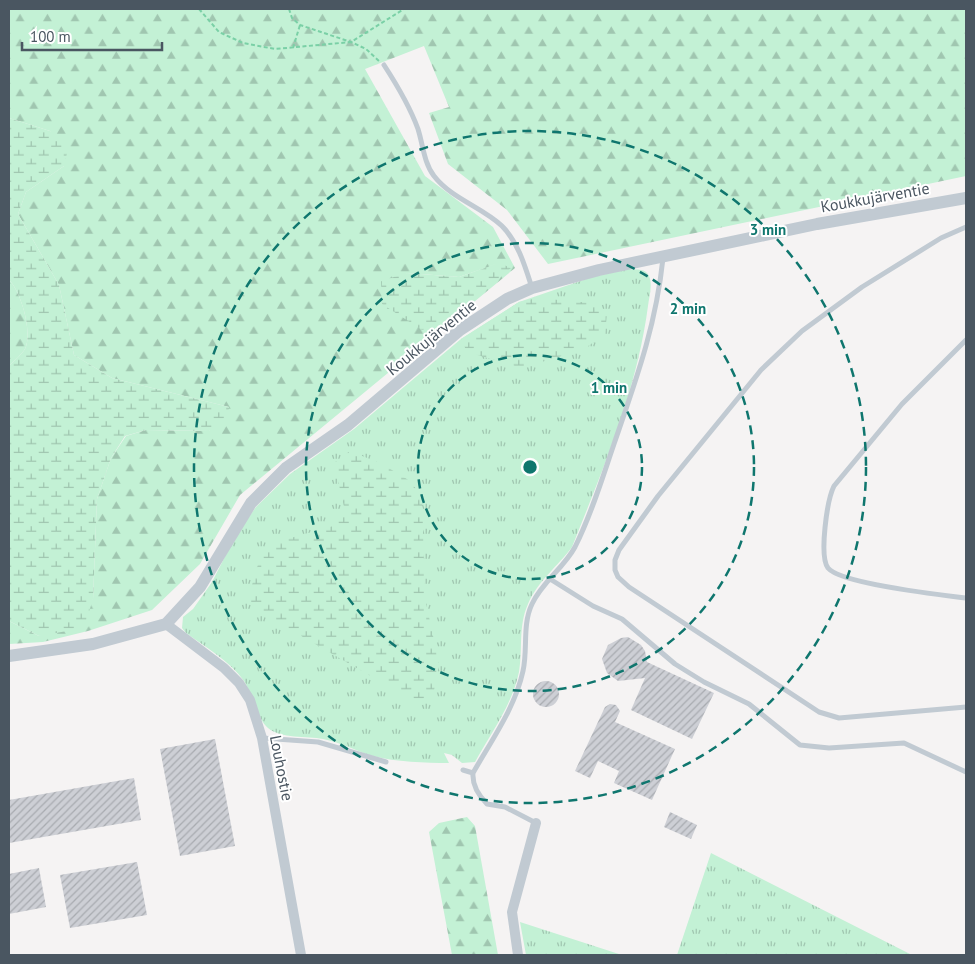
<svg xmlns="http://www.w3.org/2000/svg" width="975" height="964" font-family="'PT Sans',sans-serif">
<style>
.grass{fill:url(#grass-tufts)}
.forest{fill:url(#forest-firs);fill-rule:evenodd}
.wetland{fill:url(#wetland-marsh)}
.building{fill:url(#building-hatch)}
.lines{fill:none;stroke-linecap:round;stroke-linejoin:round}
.path{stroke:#7ad0a6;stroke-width:2;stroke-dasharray:4 2.5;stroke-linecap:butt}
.service{stroke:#c1cad2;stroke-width:5}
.minor{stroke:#c1cad2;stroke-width:10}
.tertiary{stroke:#c1cad2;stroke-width:12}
.ring{fill:none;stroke:#0f766e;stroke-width:2.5;stroke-dasharray:9 6}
.labels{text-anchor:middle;stroke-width:4;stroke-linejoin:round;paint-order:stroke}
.street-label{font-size:16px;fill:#4a5661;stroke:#fff}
.centre{fill:#0f766e;stroke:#fff;stroke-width:2.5}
.ring-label{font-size:15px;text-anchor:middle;font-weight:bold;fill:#0f766e;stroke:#fff;stroke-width:4;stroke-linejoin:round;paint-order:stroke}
</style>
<defs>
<pattern id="grass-tufts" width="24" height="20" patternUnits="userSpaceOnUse" patternTransform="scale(1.25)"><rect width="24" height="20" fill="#c3f1d5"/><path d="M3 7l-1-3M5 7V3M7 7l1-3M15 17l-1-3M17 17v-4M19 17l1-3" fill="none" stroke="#a0c6b0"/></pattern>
<pattern id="forest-firs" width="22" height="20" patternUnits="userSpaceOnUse" patternTransform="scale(1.25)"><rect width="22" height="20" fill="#c3f1d5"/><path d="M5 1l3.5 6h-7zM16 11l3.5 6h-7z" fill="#a0c6b0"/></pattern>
<pattern id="wetland-marsh" width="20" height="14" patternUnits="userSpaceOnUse" patternTransform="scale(1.25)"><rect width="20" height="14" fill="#c3f1d5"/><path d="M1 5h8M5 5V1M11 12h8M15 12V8" fill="none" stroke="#a0c6b0"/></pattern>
<pattern id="building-hatch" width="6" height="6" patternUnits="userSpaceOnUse" patternTransform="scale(1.25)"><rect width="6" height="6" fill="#cdcfd5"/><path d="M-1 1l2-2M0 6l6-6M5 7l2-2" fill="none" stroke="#a8abb0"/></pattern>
</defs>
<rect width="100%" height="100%" fill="#f5f3f3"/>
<path class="grass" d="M629 269C637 270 646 268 649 276 653 285 649 297 648 306 637 390 603 469 572 547 558 566 537 582 528 604 518 626 523 649 519 672 512 705 491 733 475 762L462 763 452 755 444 753 449 763C425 763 396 762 373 756 356 751 340 742 323 739 307 736 281 739 268 728 258 720 252 694 244 681 230 661 205 647 186 633L182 628 183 617 193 609 212 582 236 535 256 507 290 474 354 429 461 339 519 302 592 277Z
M711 853 912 955H677Z
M520 922 622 955H526Z"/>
<path class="forest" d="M9 9H966V176L548 264 507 210 448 164 429 113 449 107 424 46 365 69 425 176 493 227 515 268 240 495 200 564 152 610 88 631 43 642 9 644V621L39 636 93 599 97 499 111 458 126 436 146 430 209 431 229 407 112 378 74 355 59 285 18 214 26 192 64 166 50 131 9 118ZM499 263 382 304 407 273 460 277Z
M9 280C21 291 33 333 25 349 21 355 14 361 9 366Z
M467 817 475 826 498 955H452L429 832 439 823Z"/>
<path class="wetland" d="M9 118 50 131 68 149 64 166 26 192 18 214 59 285 74 355 112 378 229 407 227 422 209 431 146 430 125 436 111 458 97 499 93 599 84 628 39 636 9 621V366C14 361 21 355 25 349 33 333 21 291 9 280Z
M499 263 511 268 443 326 422 330 382 304 381 281 407 273 460 277Z
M537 298 592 303 607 313 605 334 584 349 522 368 467 352 461 339 519 302Z
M350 451 382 464 410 481 422 497 425 598 439 664 432 701 412 700 258 611 248 599 261 554 280 541 333 526 345 511 334 463Z"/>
<path class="building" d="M628 637 641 645 645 651 647 662 714 693 692 739 631 710 645 678 618 681 607 673 602 659 608 645 621 638Z
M533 694a13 13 0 1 1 26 0a13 13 0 1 1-26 0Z
M610 704 616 705 620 711 615 722 675 749 652 800 614 783 619 771 598 761 590 778 575 771 605 707Z
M215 739 235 846 180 856 160 749Z
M134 778 141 820 9 843V800Z
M670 812 697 825 691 839 664 827Z
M137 862 147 915 70 928 60 875Z
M39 868 46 907 9 914V874Z"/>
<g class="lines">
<path class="path" d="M199 9 219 32 243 43 275 49 351 42 404 9
M289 9 292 18 300 25 351 42 366 49 379 61
M293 48 300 25"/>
<path class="service" d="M384 65C397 85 410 107 418 129 423 145 424 163 434 176 452 199 482 207 502 226 518 242 525 266 532 288
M966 227 941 238 862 287 802 331 761 370 658 496 619 550 615 560V570L618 577 629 587 819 712 839 718 966 707
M966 340 902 404 834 486C827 500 819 556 828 568 841 584 942 595 966 598
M550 579 593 606 622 619 675 664 704 682 749 704 800 745 829 748 904 743 966 772
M262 738 318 742 386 762
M463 770 473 773
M536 823 505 807 487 804C479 796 472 786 473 773 491 741 515 708 523 671 528 649 522 625 532 604 542 582 563 569 575 547 591 515 602 479 614 444 636 380 656 326 663 258"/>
<path class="minor" d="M166 624 224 668 239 683 250 700 262 738 301 955
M518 955 512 912 536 823"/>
<path class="tertiary" d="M9 656 93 644 166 624 200 587 251 503 286 468 348 425 460 330 507 299 532 288 599 270 817 224 966 198"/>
</g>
<g class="ring">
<circle cx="530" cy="467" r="112"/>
<circle cx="530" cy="467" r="224"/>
<circle cx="530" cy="467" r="336"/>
</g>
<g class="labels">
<g class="street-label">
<text transform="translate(875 197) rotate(-10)" y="6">Koukkujärventie</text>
<text transform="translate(431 337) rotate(-39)" y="6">Koukkujärventie</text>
<text transform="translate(282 768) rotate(79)" y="6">Louhostie</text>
</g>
</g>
<circle cx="530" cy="467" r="8" class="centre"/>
<g class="ring-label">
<text x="768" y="235">3 min</text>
<text x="688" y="314">2 min</text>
<text x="609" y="393">1 min</text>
</g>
<rect width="975" height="964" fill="none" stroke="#4a5661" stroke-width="20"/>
<path d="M22 42v8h140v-8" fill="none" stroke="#4a5661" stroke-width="2.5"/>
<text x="30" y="42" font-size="15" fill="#4a5661" stroke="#ffffff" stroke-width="4" paint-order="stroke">100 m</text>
</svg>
